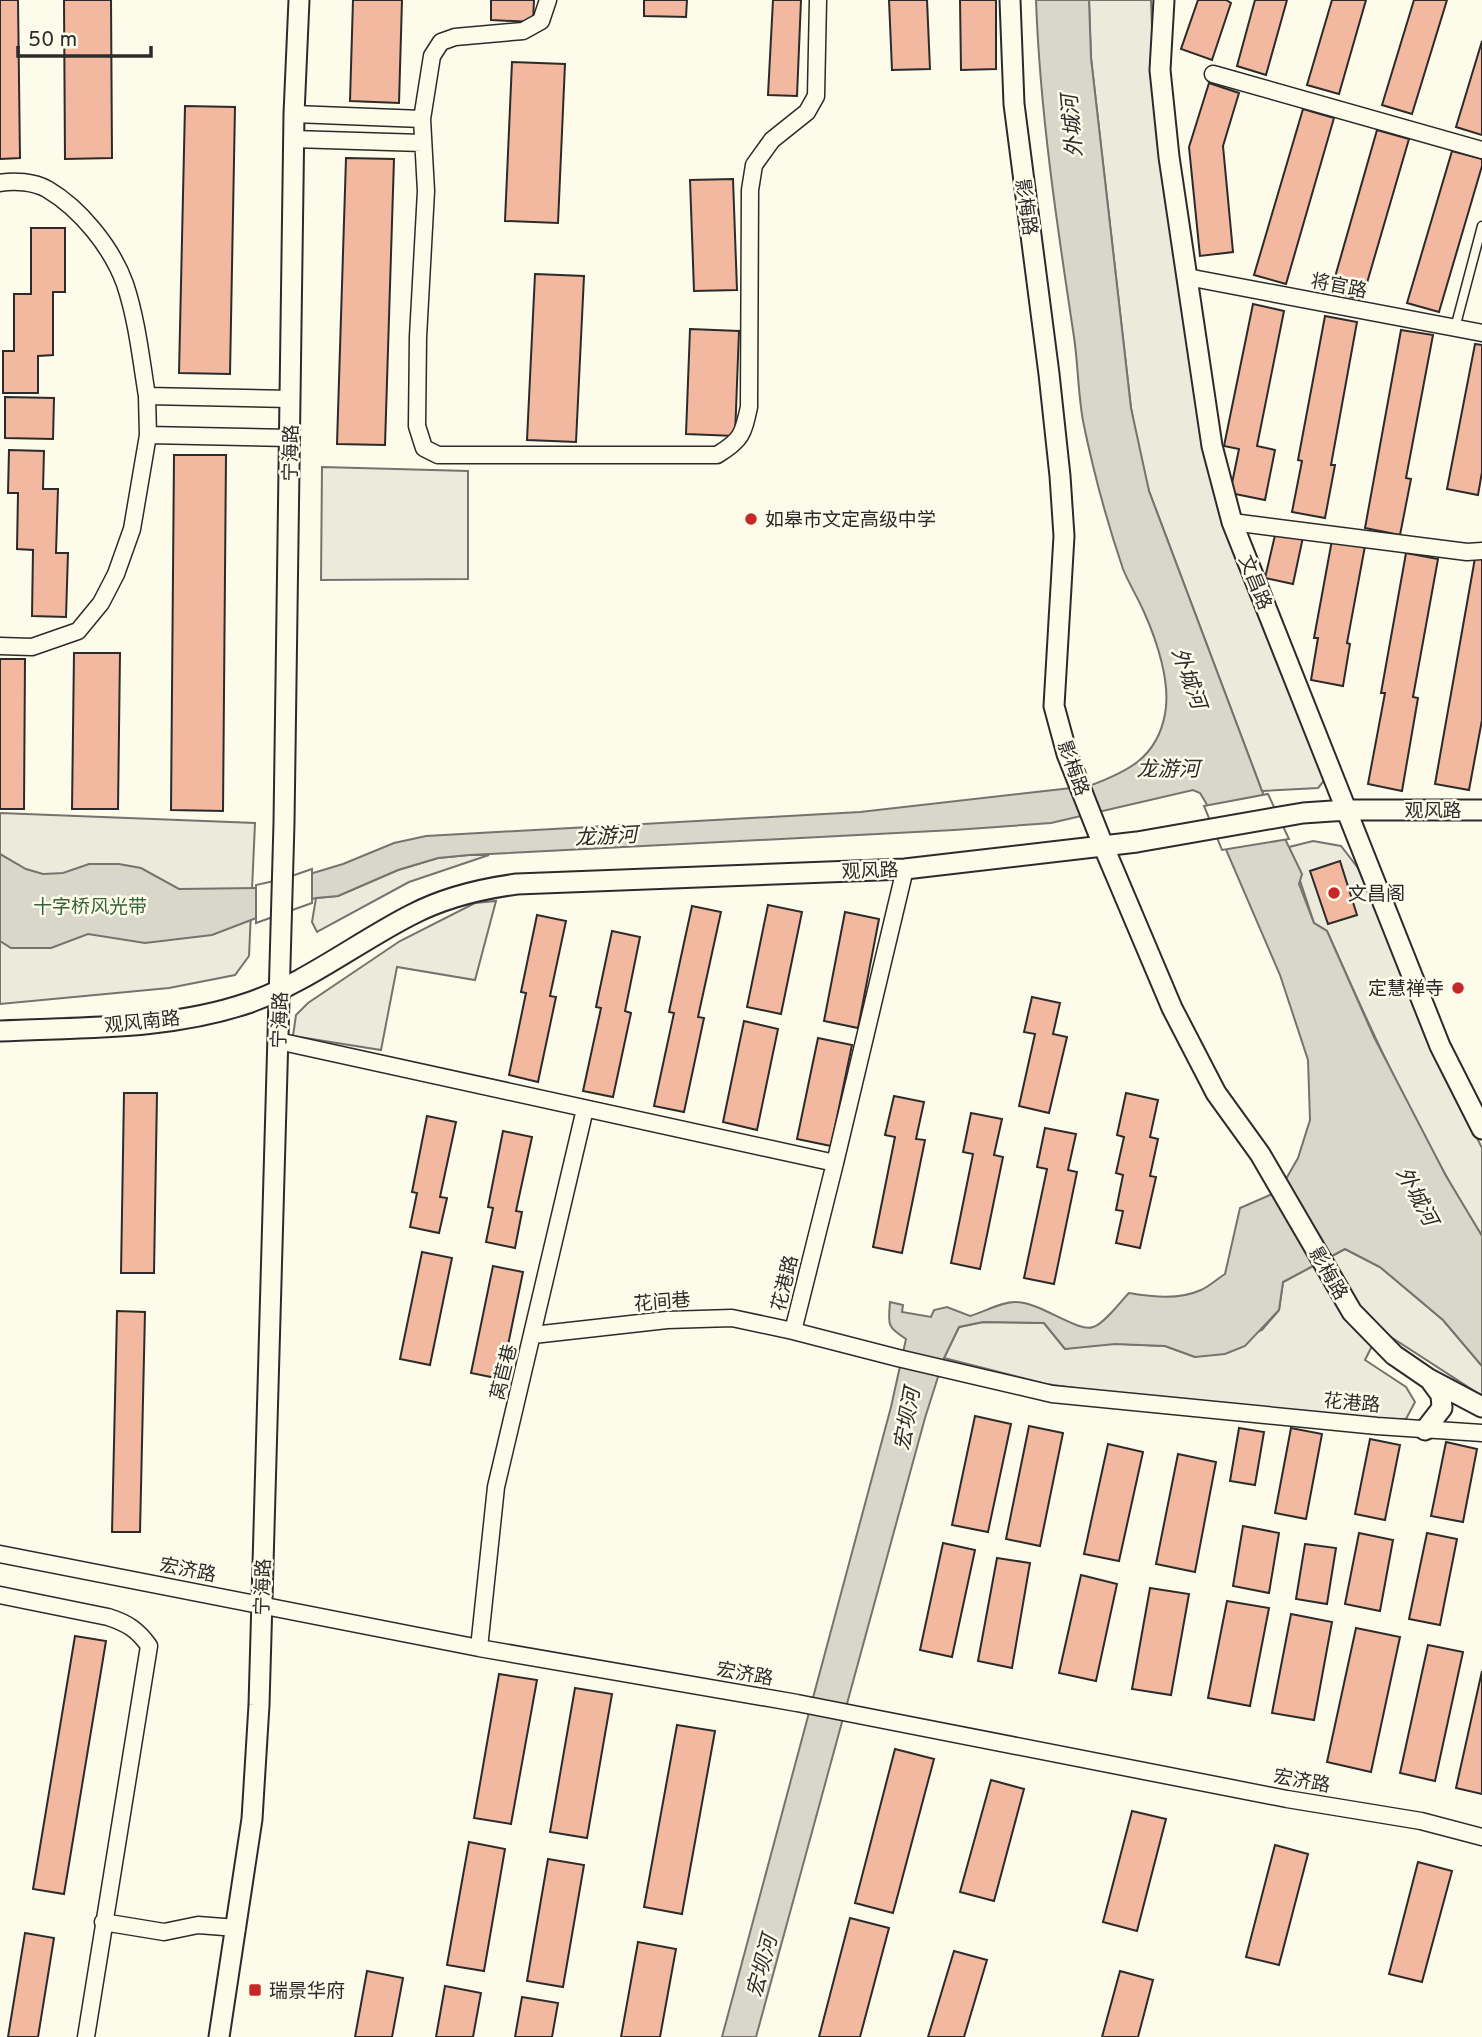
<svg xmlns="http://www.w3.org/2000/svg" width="1482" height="2037" font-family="Overpass,'Noto Sans SC',sans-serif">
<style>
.green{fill:#ecebdb;stroke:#74746e;stroke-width:2}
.parking{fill:#eceadb;stroke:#74746e;stroke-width:2}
.water{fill:#d8d7c9;stroke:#74746e;stroke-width:2}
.pier{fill:#fdfbea;stroke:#74746e;stroke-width:2}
.building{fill:#f2b8a0;stroke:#2b2b2b;stroke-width:2}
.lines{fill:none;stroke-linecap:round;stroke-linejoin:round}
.service-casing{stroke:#2b2b2b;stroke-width:11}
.minor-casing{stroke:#2b2b2b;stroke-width:19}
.tertiary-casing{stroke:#2b2b2b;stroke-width:23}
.service{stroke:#fdfbea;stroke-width:8}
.minor{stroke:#fdfbea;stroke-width:16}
.tertiary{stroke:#fdfbea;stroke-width:19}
.poi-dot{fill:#c62828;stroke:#fdfbea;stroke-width:2.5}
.labels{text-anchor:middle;stroke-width:5;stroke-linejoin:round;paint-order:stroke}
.street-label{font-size:19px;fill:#2b2b2b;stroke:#fdfbea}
.poi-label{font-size:19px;fill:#2b2b2b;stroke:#fdfbea;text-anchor:start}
.park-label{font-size:19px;fill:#34623c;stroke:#fdfbea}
.water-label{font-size:21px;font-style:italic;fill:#2b2b2b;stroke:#fdfbea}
</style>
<rect width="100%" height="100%" fill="#fdfbea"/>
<path class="green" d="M1089 0H1151L1154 84 1190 340 1218 507 1238 565 1328 776 1318 788 1262 791 1149 491 1139 452 1131 408 1091 58Z
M0 813 255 823 249 956 235 975 169 988 0 1004Z
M1313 841 1341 846 1358 868 1443 1069 1482 1148V1236C1421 1140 1373 1035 1327 931L1314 923 1289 847Z
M469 855H489L409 882 317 932 312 922 316 898 338 896 398 870 438 858Z
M496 901 475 980 397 967 381 1050 293 1036 296 1015 308 1003 400 941 475 903Z
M1345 1249 1380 1267 1443 1320 1482 1366V1396L1380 1330 1365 1360 1406 1387 1415 1402 1406 1419H1366L1185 1403 1046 1384 944 1358 959 1327 983 1322 1044 1323 1065 1349 1100 1343 1165 1346 1195 1357 1262 1330 1279 1310 1283 1282Z"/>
<path class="parking" d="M322 467 468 471V579L321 580Z"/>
<path class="water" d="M1036 0H1089L1091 58 1131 408 1149 491 1262 791 1302 874 1299 884 1314 923 1327 931 1374 1037 1446 1176 1482 1236V1366L1443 1320 1380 1267 1345 1249 1283 1282 1279 1310 1245 1346 1225 1354 1195 1357 1165 1346 1115 1344 1065 1349 1044 1323 983 1322 959 1327 944 1358 925 1418 756 2037H722L891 1407 906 1339C887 1327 888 1325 890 1302L903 1305 902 1312 931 1317 934 1310 947 1307 970 1316C984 1312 1003 1301 1017 1302 1041 1303 1079 1333 1093 1327 1104 1324 1120 1302 1129 1293 1153 1297 1179 1300 1201 1290 1210 1286 1217 1279 1225 1274L1240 1208 1279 1191 1298 1158 1310 1120 1308 1060 1280 975 1206 803 1200 793 1193 790 1051 823 954 830 469 855 438 858 398 870 338 896 316 898 293 904 212 935 145 943 88 934 51 948H11L0 941V854L26 869 43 874 63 873 89 864H119L141 868 179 889 263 888 343 864 394 843 426 836 860 812 1089 786C1127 772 1157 758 1165 714 1171 683 1157 641 1144 612 1138 598 1129 584 1123 569 1107 522 1093 470 1083 421 1078 393 1078 364 1074 337 1057 225 1040 113 1036 0Z"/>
<path class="pier" d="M1268 794 1289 839 1222 850 1204 806Z
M312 869V903L256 923V885L283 879Z"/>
<path class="building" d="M0 0H18L20 158 0 159Z
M64 0H111L112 158 65 159Z
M353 0H402L399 103 350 101Z
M491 0H534L533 22 491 20Z
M644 0H687L686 17 644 16Z
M773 0H801L797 96 768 95Z
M889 0H927L930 69 892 70Z
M960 0H996V69L961 70Z
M1198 0H1226L1231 3 1212 60 1181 49Z
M1255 0H1287L1266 75 1237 66Z
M1332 0H1366L1339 94 1307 85Z
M1414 0H1447L1412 114 1382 105Z
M1482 41V135L1456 127Z
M512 62 565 64 558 223 505 221Z
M1209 83 1239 93 1223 146 1233 252 1200 256 1189 147Z
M185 106 235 107 230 374 179 373Z
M1303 109 1334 118 1286 284 1254 275Z
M1377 130 1409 139 1362 300 1331 291Z
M1452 151 1482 159V166L1439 312 1407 303Z
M346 158 394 159 385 445 337 444Z
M733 179 737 290 694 291 690 180Z
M31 228H65V292H53V355L38 356V393H3V351H14V294H31Z
M535 274 584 276 576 442 527 440Z
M1253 304 1284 311 1257 446 1275 450 1265 500 1230 493 1239 449 1224 446Z
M1325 316 1357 322 1331 465H1335L1325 518 1292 512 1302 461 1298 460Z
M690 329 739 331 735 436 686 434Z
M1401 330 1433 335 1406 478 1411 479 1400 535 1365 528Z
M1475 344 1482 345V472L1478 495 1447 489Z
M5 397 54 398 53 439 5 438Z
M9 450 44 451 43 489H58L56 553H68L66 617 32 616 33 550 17 549 18 493H8Z
M174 455H226L223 811 171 810Z
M1276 531 1303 537 1293 584 1265 578Z
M1332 540 1365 546 1347 643 1350 644 1343 686 1311 680 1318 638H1314Z
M1406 553 1438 559 1413 697 1418 698 1402 791 1368 784 1385 693H1381Z
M1475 558 1482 559V720L1469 790 1435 784Z
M74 653H120L118 809H72Z
M0 659H25L24 809H0Z
M1340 861 1357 915 1328 924 1310 871Z
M768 905 802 912 781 1014 747 1007Z
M692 906 721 912 698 1017 704 1018 684 1112 654 1106 674 1013 669 1012Z
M845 912 879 919 858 1028 824 1021Z
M537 915 566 921 550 996 556 997 538 1082 509 1075 526 993 521 992Z
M612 931 640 937 625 1011 631 1013 613 1097 583 1091 601 1008 596 1007Z
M1032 997 1060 1003 1053 1034 1067 1037 1049 1113 1019 1106 1035 1034 1024 1032Z
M744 1021 778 1029 757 1130 723 1122Z
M818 1038 852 1045 831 1146 797 1139Z
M124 1093H157L154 1273H121Z
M1126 1093 1158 1100 1150 1137 1158 1139 1150 1176 1156 1177 1140 1248 1116 1243 1123 1211 1116 1210 1123 1175 1116 1173 1124 1137 1117 1135Z
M894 1096 924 1102 916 1139 925 1140 902 1253 873 1247 895 1137 885 1135Z
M971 1113 1002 1119 994 1155 1003 1157 980 1269 951 1263 973 1154 963 1152Z
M427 1116 456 1122 440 1197 447 1198 439 1233 410 1227 417 1193 412 1192Z
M1045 1128 1076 1134 1068 1170 1077 1172 1054 1284 1024 1278 1047 1169 1037 1167Z
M503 1131 532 1137 516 1211 522 1212 515 1248 486 1242 493 1208 488 1207Z
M422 1252 452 1258 430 1365 400 1359Z
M493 1266 523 1272 501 1379 471 1373Z
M117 1311 145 1312 140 1532H112Z
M975 1416 1011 1424 988 1532 952 1525Z
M1029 1426 1063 1433 1040 1546 1006 1539Z
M1239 1428 1264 1432 1255 1485 1230 1481Z
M1291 1428 1322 1434 1306 1519 1275 1513Z
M1370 1439 1400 1445 1385 1520 1355 1514Z
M1446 1442 1477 1449 1463 1522 1431 1516Z
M1108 1444 1143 1452 1119 1561 1084 1554Z
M1178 1454 1216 1462 1195 1572 1156 1564Z
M1243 1526 1279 1533 1269 1593 1233 1586Z
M1359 1533 1393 1540 1380 1611 1345 1604Z
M1427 1533 1457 1539 1440 1625 1409 1619Z
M943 1543 975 1550 952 1657 920 1650Z
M1305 1544 1336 1548 1327 1604 1296 1599Z
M997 1558 1030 1563 1012 1668 978 1661Z
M1081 1575 1117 1584 1096 1681 1059 1673Z
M1150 1588 1189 1594 1171 1695 1132 1689Z
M1227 1601 1269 1608 1250 1706 1208 1698Z
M1291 1614 1332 1622 1314 1720 1272 1713Z
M1356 1628 1400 1637 1371 1772 1327 1762Z
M75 1636 106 1641 64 1894 33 1889Z
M1428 1645 1463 1652 1435 1781 1400 1773Z
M1482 1671V1794L1456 1788Z
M499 1674 537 1680 511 1824 474 1818Z
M575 1688 612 1694 587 1838 550 1832Z
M677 1725 715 1731 682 1914 644 1907Z
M895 1749 934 1759 893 1913 855 1903Z
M991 1780 1024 1789 994 1901 960 1892Z
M1132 1811 1166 1819 1137 1931 1103 1922Z
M469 1842 505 1849 484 1971 447 1965Z
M1275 1845 1308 1854 1279 1965 1246 1957Z
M548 1859 584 1865 563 1987 527 1981Z
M1418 1862 1452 1871 1422 1982 1389 1974Z
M850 1918 889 1928 860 2037H819Z
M25 1933 54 1938 38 2037H8Z
M638 1942 676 1949 660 2037H621Z
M954 1951 987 1960 964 2037H928Z
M367 1971 403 1978 392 2037H355Z
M1120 1971 1153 1980 1138 2037H1102Z
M445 1986 481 1993 473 2037H436Z
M522 1997 558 2003 552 2037H515Z"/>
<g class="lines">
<defs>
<path id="service" d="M1455 328 1482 226"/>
<path id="minor" d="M548 0 541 21 523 31 455 37 441 42 432 56 422 119 426 191 418 337 417 426 424 448 438 455H717C742 440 743 434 749 407L750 190 754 165 772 140 807 112 816 96 818 0
M1213 74 1482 150
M294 114 422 119
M293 139 422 143
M0 183C15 180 34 182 47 189 81 209 112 248 125 284 137 320 141 359 147 396L291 399
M1187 277 1482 333
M147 396 148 435
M1232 522 1467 552 1482 551
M0 646 32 647 78 631 101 603 116 574 132 529 148 435 290 438
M278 1041 835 1163 793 1331 898 1358 1052 1394 1377 1426 1482 1433
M835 1163 905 869
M533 1335 667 1320 732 1318 793 1331
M0 1554 479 1648 797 1703 1287 1799 1421 1821 1482 1837
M0 1595 108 1617C127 1623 138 1630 149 1646L86 2037
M479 1648 496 1487 585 1109
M103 1922 164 1932 198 1925 237 1928"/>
<path id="tertiary" d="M1010 0 1014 104 1049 374 1060 476 1064 536 1054 706 1067 754 1103 845 1172 1008 1216 1093 1260 1154 1352 1312 1394 1355 1429 1379 1482 1407
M1164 0 1160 70 1169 157 1212 446 1232 522 1440 1046 1482 1129
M0 1031C82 1027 169 1030 248 1003 304 984 358 942 411 915 445 897 480 889 517 884L905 869 1137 842 1303 813 1347 810H1482
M1425 1430 1442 1408 1441 1395 1430 1380
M219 2037 252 1819 259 1705 284 823 294 114 299 0"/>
</defs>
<use href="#service" class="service-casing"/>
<use href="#minor" class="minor-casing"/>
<use href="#tertiary" class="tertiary-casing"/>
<use href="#service" class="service"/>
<use href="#minor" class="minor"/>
<use href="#tertiary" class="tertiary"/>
</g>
<g class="poi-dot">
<circle cx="751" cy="519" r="7"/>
<circle cx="1334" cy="893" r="7"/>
<circle cx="1458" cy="988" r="7"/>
<rect x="248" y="1983" width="14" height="14" rx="3.5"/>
</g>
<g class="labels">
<g class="street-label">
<text transform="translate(1027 207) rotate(82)" y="7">影梅路</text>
<text transform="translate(1339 285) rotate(11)" y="7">将官路</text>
<text transform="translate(290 453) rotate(-89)" y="7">宁海路</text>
<text transform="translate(1256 582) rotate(68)" y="7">文昌路</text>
<text transform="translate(1074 768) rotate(70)" y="7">影梅路</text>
<text x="1433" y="817">观风路</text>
<text transform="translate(870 870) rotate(-2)" y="7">观风路</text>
<text transform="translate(279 1020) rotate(-88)" y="7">宁海路</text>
<text transform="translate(142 1021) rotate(-6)" y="7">观风南路</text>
<text transform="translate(1329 1273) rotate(60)" y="7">影梅路</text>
<text transform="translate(784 1283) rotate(-76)" y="7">花港路</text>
<text transform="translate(662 1301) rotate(-5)" y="7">花间巷</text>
<text transform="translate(503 1372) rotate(-76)" y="7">莴苣巷</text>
<text transform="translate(1352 1402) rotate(5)" y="7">花港路</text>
<text transform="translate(188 1569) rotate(11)" y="7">宏济路</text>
<text transform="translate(262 1587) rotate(-88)" y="7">宁海路</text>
<text transform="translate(745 1673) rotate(10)" y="7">宏济路</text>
<text transform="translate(1302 1780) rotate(10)" y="7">宏济路</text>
</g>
<g class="poi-label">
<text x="765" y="526">如皋市文定高级中学</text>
<text x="1348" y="900">文昌阁</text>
<text x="1444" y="995" text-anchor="end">定慧禅寺</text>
<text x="269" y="1997">瑞景华府</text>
</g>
<g class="park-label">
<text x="90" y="913">十字桥风光带</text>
</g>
<g class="water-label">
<text transform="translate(1072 126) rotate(-95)" y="7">外城河</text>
<text transform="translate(1189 678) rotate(70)" y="7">外城河</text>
<text x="1168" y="776">龙游河</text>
<text transform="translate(606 836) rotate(-3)" y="7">龙游河</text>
<text transform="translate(1417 1196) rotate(62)" y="7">外城河</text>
<text transform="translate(907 1419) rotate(-80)" y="7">宏坝河</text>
<text transform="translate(762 1966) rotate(-75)" y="7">宏坝河</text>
</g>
</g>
<path d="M18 46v10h133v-10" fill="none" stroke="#2b2b2b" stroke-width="3.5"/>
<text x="28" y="46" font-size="21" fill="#2b2b2b" stroke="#fdfbea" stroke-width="5" paint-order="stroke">50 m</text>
</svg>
